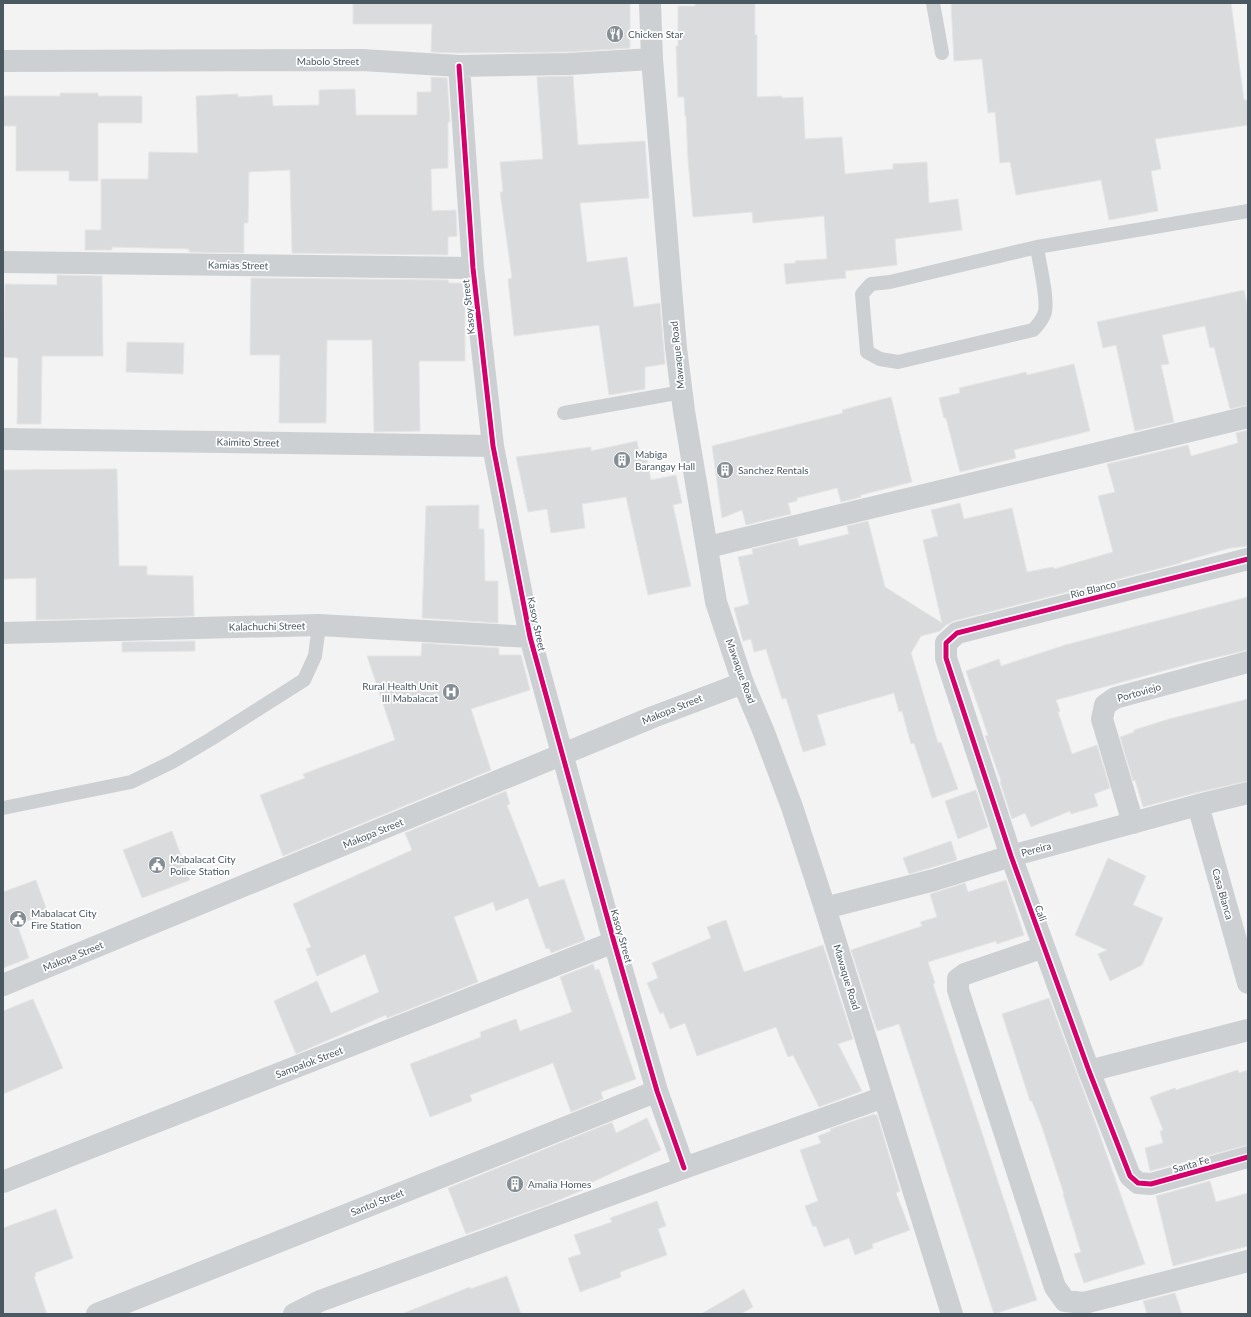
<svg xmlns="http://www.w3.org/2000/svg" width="1251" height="1317" font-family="Lato,sans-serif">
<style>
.building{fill:#dadbdc;stroke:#e5e5e6}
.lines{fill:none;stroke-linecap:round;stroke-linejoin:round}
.service{stroke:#cdd0d2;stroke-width:14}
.minor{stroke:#cdd0d2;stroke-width:22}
.secondary{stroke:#cdd0d2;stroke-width:22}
.cycleway-casing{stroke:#fff;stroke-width:8}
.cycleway{stroke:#d6006c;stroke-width:5}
.labels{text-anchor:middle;stroke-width:3.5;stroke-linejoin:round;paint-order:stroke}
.poi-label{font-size:10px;fill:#495861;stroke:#fff;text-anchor:start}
.street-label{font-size:10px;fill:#495861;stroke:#fff}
</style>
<rect width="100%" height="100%" fill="#f4f3f3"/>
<path class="building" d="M353 3H630V48L569 52 459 53 431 52 432 24H353Z
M695 3H755V35H757V97L782 96V98L803 97 805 139 842 137 845 174 893 169V164L927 162 929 203 958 199 962 230 895 239 897 265 845 271 846 278 786 284 784 264 796 263 795 261 827 259 824 216 753 223 752 212 693 217 688 160 686 116H685L684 97H678L676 46H678V6H695Z
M951 3H1231L1244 100H1248V125L1155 139 1161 169 1151 171 1158 211 1109 220 1101 180 1016 195 1010 162 1000 163 995 112 988 113 982 59 954 61Z
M573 76 578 145 645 141 649 198 580 203 587 262 627 257 634 307 660 303 665 364 645 367V389L609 395 599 325 514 336 508 279 512 278 500 192H503L500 162 543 159 537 77Z
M431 77 447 78 450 122H448V168L431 169 432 211 456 210 457 236 448 237V255L292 253 290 170 249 172 248 223H244V253L189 252V249L112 247V250H85V230H101V179H148L149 152 198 153 196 96 238 94V97L272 95 273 106 319 105V90L355 89 356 115H417V92H431Z
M60 93H98V96H142V123H98V181H69V171H16V126H3V96H60Z
M57 275 102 276 103 356H42L41 424H17L18 358 3 357 5 284 57 285Z
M251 278 448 280 449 283H462L465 305V361H419L420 431 374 432 372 340H327L326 423H279L280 355H250Z
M1244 290 1248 309V405L1230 409 1214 347 1210 348 1205 326 1162 335 1169 364 1161 365 1174 422 1135 431 1116 345 1103 348 1097 322Z
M127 342 184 343 183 374 126 372Z
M1074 364 1090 431 1014 450 1016 458 960 472 946 418H944L939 398 960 393 959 388 1026 372 1027 375Z
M891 397 912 482 861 495V497L841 502 837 488 797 498V501L788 503 791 514 746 525 742 510 722 518 712 446 843 413 842 410Z
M1248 430V546L1230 548 1181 562V563L954 621 946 625 940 631 921 636 911 653 938 743 941 742 958 789 932 798 914 743 911 744 902 711 899 712 894 693 817 715 826 745 803 752 786 698 782 699 766 649 754 652 751 639 743 641 734 608 749 604 738 557 753 554 752 549 797 538 799 546 849 534 847 526 868 521 885 587 942 623 923 540 938 536 931 510 960 503 964 519 1012 508 1027 572 1053 567 1054 569 1113 552 1098 496 1115 492 1107 464 1188 445 1191 456 1238 443 1236 433Z
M637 441 639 451 645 450 651 480 676 475 682 503 673 505 691 586 648 595 626 497 582 504 585 528 551 533 547 509 528 512 516 457 591 447V451Z
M117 469 119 566H147V575L193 576 194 616 36 620V578L3 579V470Z
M479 505V529H484L485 581H498V623L422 618 426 506Z
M1248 597V650L1192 663 1056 700 1060 711 1058 712 1072 754 1097 745 1110 788 1094 794 1098 806 1071 814 1070 811 1031 827 1025 813 1012 819 1000 782 1001 781 985 736 988 735 966 671 999 659 1001 666 1065 645Z
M195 641V651L122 652V642Z
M422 643 499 648V655H521L530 690 471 709 491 770 283 856 260 795 305 778 303 774 395 740 367 656H421Z
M1248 699V781L1195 793 1143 807 1135 780 1133 781 1120 737 1134 732V730L1169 719Z
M976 790 988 827 958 839 945 801Z
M506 791 510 804 507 805 539 887 564 879 585 940 551 953 549 948 546 949 528 898 496 911 493 902 454 917 478 982 387 1018 386 1015 296 1054 274 1001 317 981 331 1013 379 992 365 954 317 976 306 949 311 947 293 904 412 850 405 833Z
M172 831 190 880 142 898 123 850Z
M951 841 957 860 909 874 903 858Z
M1108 858 1146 876 1133 905 1163 918 1142 965 1110 981 1098 954 1107 950 1075 935Z
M36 880 48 914 17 924 29 958 3 968V892Z
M1006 880 1024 935 997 944 996 941 928 962 935 983 933 984 1037 1300 994 1314 899 1024 877 1031 851 950 922 926 920 922 937 917 930 894 965 883 968 892Z
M726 920 744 972 823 945 853 1039 838 1044 862 1091 819 1107 793 1055 788 1057 776 1027 697 1056 685 1023 670 1029 663 1012 660 1014 647 983 658 978 652 963 711 938 707 927Z
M593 964 595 970 599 969 636 1079 601 1092 603 1099 571 1112 553 1063 470 1095 472 1101 430 1117 410 1064 481 1037 480 1032 516 1019 520 1031 572 1012 560 977Z
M1049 998 1097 1127 1145 1264 1084 1283 1074 1254 1081 1252 1063 1194H1064L1042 1127 1032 1101H1030L1002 1014Z
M33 999 63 1068 3 1094V1011Z
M1238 1070 1239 1073 1248 1070V1145L1150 1171 1145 1148 1163 1143 1160 1131 1163 1130 1150 1097 1175 1088 1176 1090Z
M874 1114 875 1115H877L900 1191 896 1193 910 1230 872 1244 873 1248 855 1255 849 1238 824 1247 816 1226 813 1227 805 1206 818 1201 800 1150 821 1143 818 1136 831 1131 830 1129Z
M647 1118 661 1150 584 1186 585 1189 547 1205 466 1234 448 1188 612 1122 616 1133Z
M1210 1181 1216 1202 1248 1193V1246L1173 1266 1156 1196Z
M657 1201 666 1226 658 1229 667 1255 620 1272 621 1277 580 1292 568 1258 581 1254 574 1235 612 1222 610 1218Z
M56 1209 73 1258 35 1273 36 1276 34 1277 47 1314H3V1228Z
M507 1276 521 1314H404V1313L470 1287V1289Z
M744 1289 753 1307 741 1314H701Z
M1175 1293 1182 1314H1147L1143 1301Z"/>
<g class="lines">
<path class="service" d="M933 3 942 53
M1037 247C1039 263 1048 296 1045 312 1043 319 1039 324 1033 330L898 362 880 359 867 352 862 294 871 284 890 282 1037 247 1248 211
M564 413 682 392
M3 808 131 782 172 762 211 739 304 680 315 656 319 625"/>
<path class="minor" d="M3 61 362 60 459 66 569 64 652 59
M459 66 473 268 493 446 530 637 614 942 657 1091 684 1168
M3 262 473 268
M3 439 493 446
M708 547 1248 417
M1248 559 957 633 946 643V658L1011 856 1089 1071 1130 1176 1138 1183 1151 1184 1248 1157
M3 633 319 625 530 637
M1198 805 1248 983
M1133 823 1102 719 1105 705 1115 698 1248 662
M825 908 934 880 1011 856 1198 805 1248 793
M1044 947 965 974 958 979V990L1055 1287 1065 1301 1084 1303 1248 1261
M3 985 653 717 743 683
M1089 1071 1248 1030
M3 1182 614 942
M97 1314 657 1091
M294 1314 320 1301 684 1168 884 1097"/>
<path class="secondary" d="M650 3 652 59 676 348 684 411 716 602 743 683 763 730 792 807 825 908 952 1314"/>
<defs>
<path id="cycleway" d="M459 66 473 268 493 446 530 637 614 942 657 1091 684 1168
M1248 559 957 633 946 643V658L1011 856 1089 1071 1130 1176 1138 1183 1151 1184 1248 1157"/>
</defs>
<use href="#cycleway" class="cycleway-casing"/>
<use href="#cycleway" class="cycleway"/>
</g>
<defs>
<symbol id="restaurant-disc" viewBox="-11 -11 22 22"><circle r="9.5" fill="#858e94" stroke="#fff"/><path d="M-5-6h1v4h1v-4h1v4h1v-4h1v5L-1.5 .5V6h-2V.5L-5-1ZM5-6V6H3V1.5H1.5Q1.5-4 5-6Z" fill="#fff"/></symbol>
<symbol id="building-disc" viewBox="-11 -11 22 22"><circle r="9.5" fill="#858e94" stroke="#fff"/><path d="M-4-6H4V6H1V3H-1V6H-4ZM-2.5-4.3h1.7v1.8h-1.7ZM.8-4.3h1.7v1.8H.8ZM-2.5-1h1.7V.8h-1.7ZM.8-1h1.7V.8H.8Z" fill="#fff"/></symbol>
<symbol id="hospital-disc" viewBox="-11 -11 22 22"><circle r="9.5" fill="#858e94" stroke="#fff"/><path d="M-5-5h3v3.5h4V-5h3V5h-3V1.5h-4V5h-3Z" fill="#fff"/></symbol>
<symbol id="civic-disc" viewBox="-11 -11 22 22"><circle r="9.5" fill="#858e94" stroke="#fff"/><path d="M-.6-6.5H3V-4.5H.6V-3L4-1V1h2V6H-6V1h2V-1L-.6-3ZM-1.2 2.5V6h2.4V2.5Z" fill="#fff"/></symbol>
</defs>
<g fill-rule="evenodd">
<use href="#restaurant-disc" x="605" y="24" width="20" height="20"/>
<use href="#building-disc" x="612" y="450" width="20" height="20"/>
<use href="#building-disc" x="715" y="460" width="20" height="20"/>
<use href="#hospital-disc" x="441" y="682" width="20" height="20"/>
<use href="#civic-disc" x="147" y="855" width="20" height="20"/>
<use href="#civic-disc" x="8" y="909" width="20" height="20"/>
<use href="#building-disc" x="505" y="1174" width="20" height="20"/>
</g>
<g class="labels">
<g class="poi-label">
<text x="628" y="38">Chicken Star</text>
<text x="635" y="458">Mabiga<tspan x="635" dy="12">Barangay Hall</tspan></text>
<text x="738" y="474">Sanchez Rentals</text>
<text x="438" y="690" text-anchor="end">Rural Health Unit<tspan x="438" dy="12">III Mabalacat</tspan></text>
<text x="170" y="863">Mabalacat City<tspan x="170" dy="12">Police Station</tspan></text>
<text x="31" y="917">Mabalacat City<tspan x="31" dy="12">Fire Station</tspan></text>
<text x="528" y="1188">Amalia Homes</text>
</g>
<g class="street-label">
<text x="328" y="65">Mabolo Street</text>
<text transform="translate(238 265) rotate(1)" y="4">Kamias Street</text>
<text transform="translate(468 307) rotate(-96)" y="4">Kasoy Street</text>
<text transform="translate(677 355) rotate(-96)" y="4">Mawaque Road</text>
<text transform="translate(248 442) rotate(1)" y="4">Kaimito Street</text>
<text transform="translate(1093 589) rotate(-14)" y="4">Rio Blanco</text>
<text transform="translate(537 624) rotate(78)" y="4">Kasoy Street</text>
<text transform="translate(267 626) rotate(-1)" y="4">Kalachuchi Street</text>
<text transform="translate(741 671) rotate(70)" y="4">Mawaque Road</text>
<text transform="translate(1139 692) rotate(-16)" y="4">Portoviejo</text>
<text transform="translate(672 709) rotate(-22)" y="4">Makopa Street</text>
<text transform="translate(373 833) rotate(-22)" y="4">Makopa Street</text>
<text transform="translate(1036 849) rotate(-15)" y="4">Pereira</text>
<text transform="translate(1223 894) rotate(74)" y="4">Casa Blanca</text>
<text transform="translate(1041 913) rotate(70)" y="4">Cali</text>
<text transform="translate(622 936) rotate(74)" y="4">Kasoy Street</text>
<text transform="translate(73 956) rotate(-22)" y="4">Makopa Street</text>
<text transform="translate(847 977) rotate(73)" y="4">Mawaque Road</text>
<text transform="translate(309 1062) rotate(-21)" y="4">Sampalok Street</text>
<text transform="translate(1191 1164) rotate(-16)" y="4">Santa Fe</text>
<text transform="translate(377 1202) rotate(-22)" y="4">Santol Street</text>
</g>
</g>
<rect width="1251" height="1317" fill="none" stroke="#495861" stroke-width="8"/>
</svg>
